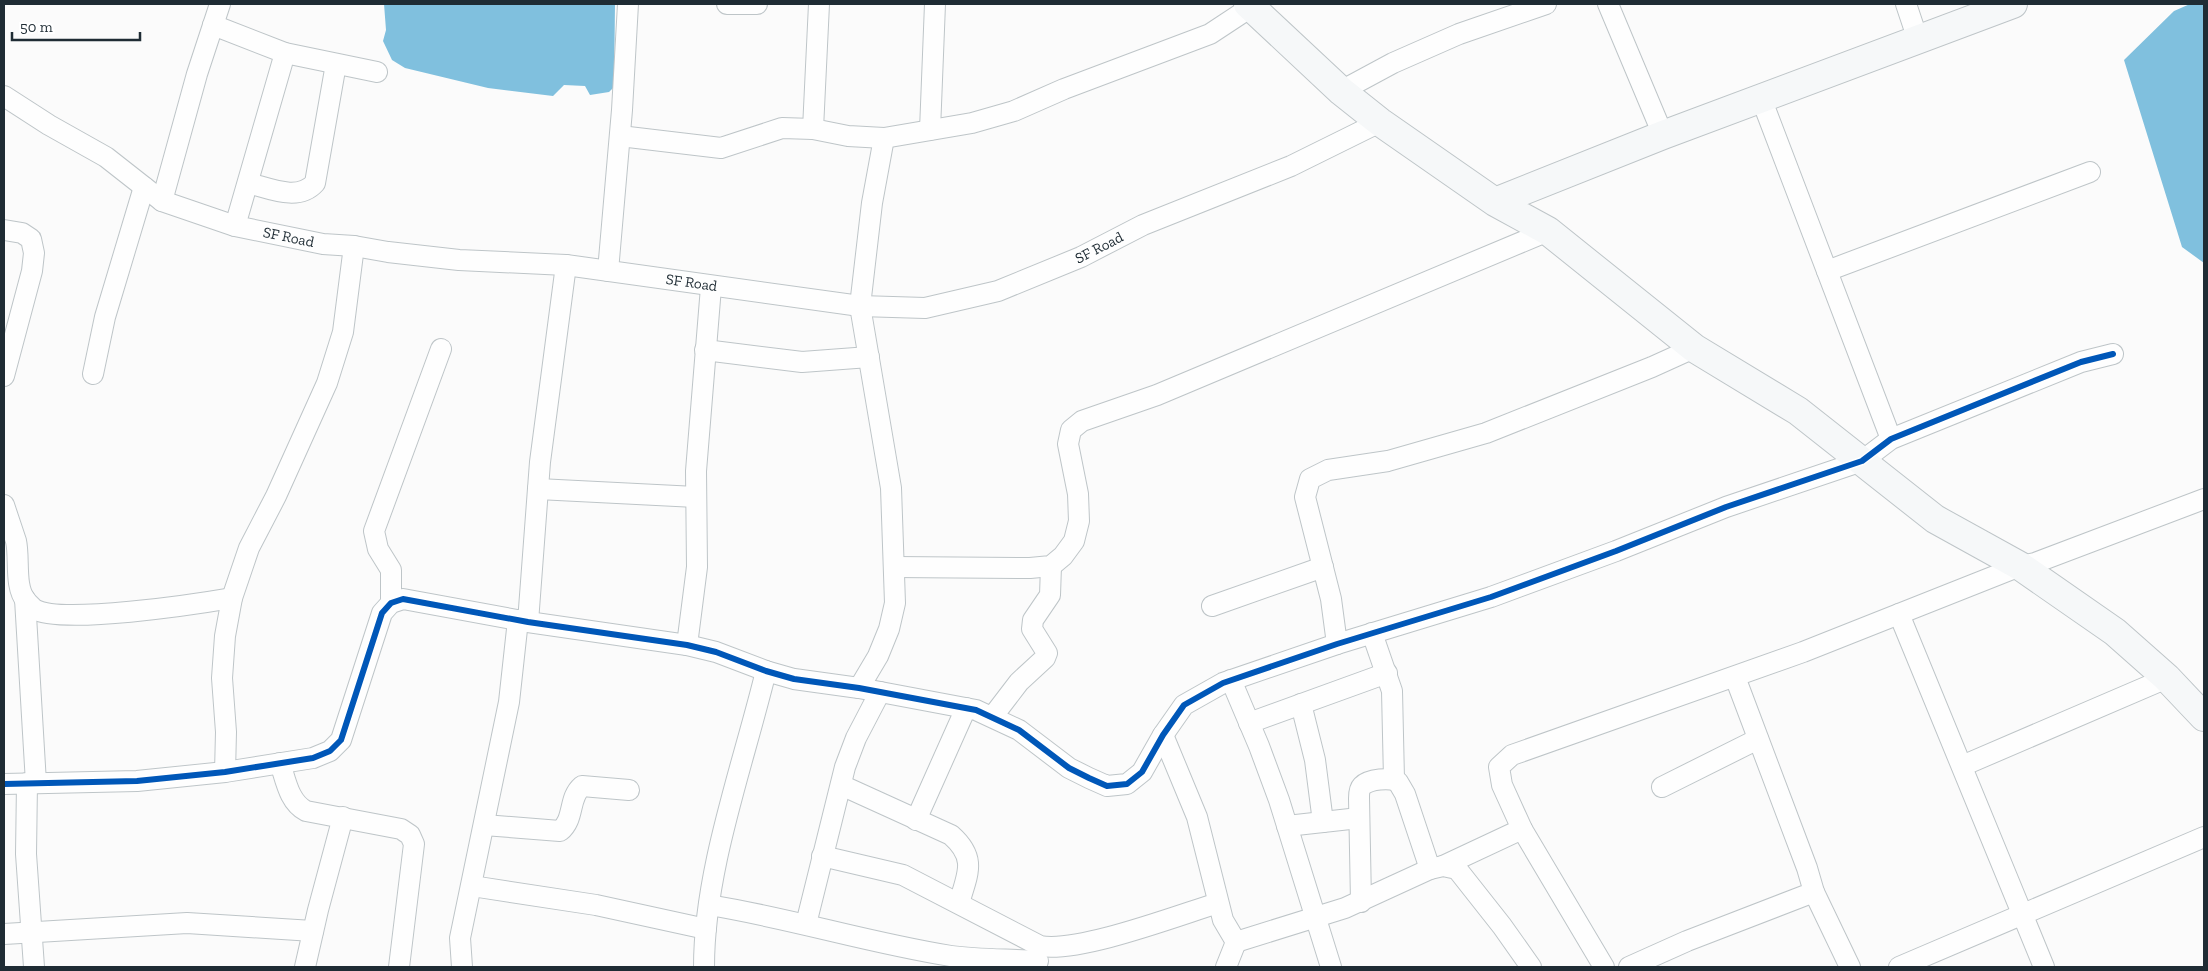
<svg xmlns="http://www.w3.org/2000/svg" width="2208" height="971" font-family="'Zilla Slab',serif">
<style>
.water{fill:#80c0de}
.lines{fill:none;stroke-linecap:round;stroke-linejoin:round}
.street-casing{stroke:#bec5c8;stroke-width:22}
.secondary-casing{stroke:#bec5c8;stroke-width:30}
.street{stroke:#fefefe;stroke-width:20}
.secondary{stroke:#f6f8f9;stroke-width:28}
.cycleway-casing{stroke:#fff;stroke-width:9}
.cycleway{stroke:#0057b8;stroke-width:6}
.labels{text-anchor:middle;stroke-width:4.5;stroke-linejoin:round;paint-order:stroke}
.street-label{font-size:15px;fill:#1f2c34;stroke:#fff}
</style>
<rect width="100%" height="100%" fill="#fbfbfb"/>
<path class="water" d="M384 4H615L614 87 609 92 590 95 585 86 564 85 553 96 488 88 405 68 392 60 383 41 386 30Z
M2190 4H2204V263L2182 247 2124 60 2174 11Z"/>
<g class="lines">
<defs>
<g id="street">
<path d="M727 4H757"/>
<path d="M819 4 813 129 848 136 884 138 972 123 1014 111 1064 89 1210 34 1251 7"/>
<path d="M1608 4 1663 135"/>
<path d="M1906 4 1918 40"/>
<path d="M213 25 285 53 377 72"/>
<path d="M1341 91 1393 63 1459 34 1546 4"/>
<path id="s1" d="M4 96 49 125 106 157 162 201 235 226 323 244 354 246 388 252 459 260 566 265 860 306 925 308 998 291 1081 257 1143 225 1291 166 1380 122"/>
<path d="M1761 98 1891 439"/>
<path d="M930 130 935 4"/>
<path d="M620 136 721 148 782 128 813 129"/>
<path d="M248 183C269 188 298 202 315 183L336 64"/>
<path d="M162 201 197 74 220 4"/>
<path d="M235 226 285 53"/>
<path d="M4 230 22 233 31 239 34 253 32 271 4 376"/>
<path d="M608 271 622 110 628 4"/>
<path d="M1827 271 2090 172"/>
<path d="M705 350 802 362 869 357"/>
<path d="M93 374 105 317 144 187"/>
<path d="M538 489 696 497"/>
<path d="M4 505C8 517 12 529 16 541 20 559 14 586 26 601 28 603 32 607 34 609 61 625 197 604 232 598"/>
<path d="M894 567 1030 568 1051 566 1063 556 1074 541 1079 521 1078 494 1068 444 1071 430 1082 421 1157 395 1548 231"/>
<path d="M25 599 36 783"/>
<path d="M391 603V570L378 549 374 531 441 349"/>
<path d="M1212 606 1323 567"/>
<path d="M1899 614 2044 967"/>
<path d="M528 622 540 462 566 265"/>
<path d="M1372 633 1392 691 1394 779"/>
<path d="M1337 644 1331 599 1305 497 1310 479 1328 470 1388 461 1486 433 1652 367 1694 348"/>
<path d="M687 645 697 567 696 471 711 287"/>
<path d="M1231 680 1259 746 1279 800 1331 967"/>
<path d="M859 688 878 656 889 629 895 603 891 488 860 306 872 203 884 138"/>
<path d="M1301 704 1315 760 1323 822"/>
<path d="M993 716 1019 682 1045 658 1047 653 1032 629 1033 620 1050 595 1051 566"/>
<path d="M1249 723 1387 673"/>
<path d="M1163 735 1197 817 1223 920 1236 942 1345 908 1430 869 1443 866 1457 869 1502 926 1531 967"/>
<path d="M280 763C286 781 289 802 306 811L401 829 410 835 414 844 399 967"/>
<path d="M1962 766 2167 678"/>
<path d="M225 772 226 732 222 678 225 636 232 598 249 548 276 496 327 383 343 332 354 246"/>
<path d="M27 783 26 854 34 967"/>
<path d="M4 784 137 781 225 772 313 758 330 751 341 740 382 613 391 603 403 599 528 622 687 645 716 652 766 671 794 679 859 688 976 710 1019 730 1069 768 1089 778 1107 786 1127 784 1142 772 1163 735 1184 705 1223 683 1337 644 1491 597 1616 551 1726 507 1862 461 1891 439 2081 362 2113 354"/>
<path d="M841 785 951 835C977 858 968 873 959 903"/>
<path d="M1662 787 1758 739"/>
<path d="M916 820 966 708"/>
<path d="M484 825 560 831C575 819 568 798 582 786L629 790"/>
<path d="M1287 826 1359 818"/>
<path d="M822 856 903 875 1040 946C1079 953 1176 916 1218 903"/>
<path d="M1443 866 1522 829"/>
<path d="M472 886 596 905 706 929"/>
<path d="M1814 892 1850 967"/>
<path d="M1361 902 1359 798C1359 794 1359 789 1362 786 1369 779 1390 777 1398 782L1405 794 1430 869"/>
<path d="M709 905C790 918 869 943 951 956 979 960 1010 959 1038 961"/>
<path d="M806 924 845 767 856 738 880 692"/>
<path d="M4 934 187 923 313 931"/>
<path d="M305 967 318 910 343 817"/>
<path d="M462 967 460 938 509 702 518 620"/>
<path d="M704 967C704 870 743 766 766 671"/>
<path d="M1226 967 1236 942"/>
<path d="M1604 967 1522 829 1502 785 1499 767 1512 755 1803 652 2020 566 2035 563 2204 499"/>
<path d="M1629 967 1687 941 1814 892 1807 868 1735 677"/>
<path d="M1899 967 2204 837"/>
</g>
<path id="secondary" d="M1248 4 1341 91 1380 122 1495 202 1548 231 1694 348 1798 411 1935 519 2020 566 2115 632 2167 678 2204 717
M1495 202 1663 135 2013 4"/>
</defs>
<use href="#street" class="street-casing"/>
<use href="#secondary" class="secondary-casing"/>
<use href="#street" class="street"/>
<use href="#secondary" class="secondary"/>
<defs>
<path id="cycleway" d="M4 784 137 781 225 772 313 758 330 751 341 740 382 613 391 603 403 599 528 622 687 645 716 652 766 671 794 679 859 688 976 710 1019 730 1069 768 1089 778 1107 786 1127 784 1142 772 1163 735 1184 705 1223 683 1337 644 1491 597 1616 551 1726 507 1862 461 1891 439 2081 362 2113 354"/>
</defs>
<use href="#cycleway" class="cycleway-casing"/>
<use href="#cycleway" class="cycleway"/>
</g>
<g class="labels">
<g class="street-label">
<text dy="5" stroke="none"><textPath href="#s1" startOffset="322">SF Road</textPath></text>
<text dy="5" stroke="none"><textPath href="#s1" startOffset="1148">SF Road</textPath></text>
<text dy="5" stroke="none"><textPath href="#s1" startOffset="728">SF Road</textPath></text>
</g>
</g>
<rect width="2208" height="971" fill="none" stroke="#1f2c34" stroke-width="10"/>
<path d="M12 32v8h128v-8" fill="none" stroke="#1f2c34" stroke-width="2.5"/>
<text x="20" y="32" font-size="15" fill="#1f2c34" stroke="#ffffff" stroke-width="4" paint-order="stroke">50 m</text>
</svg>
